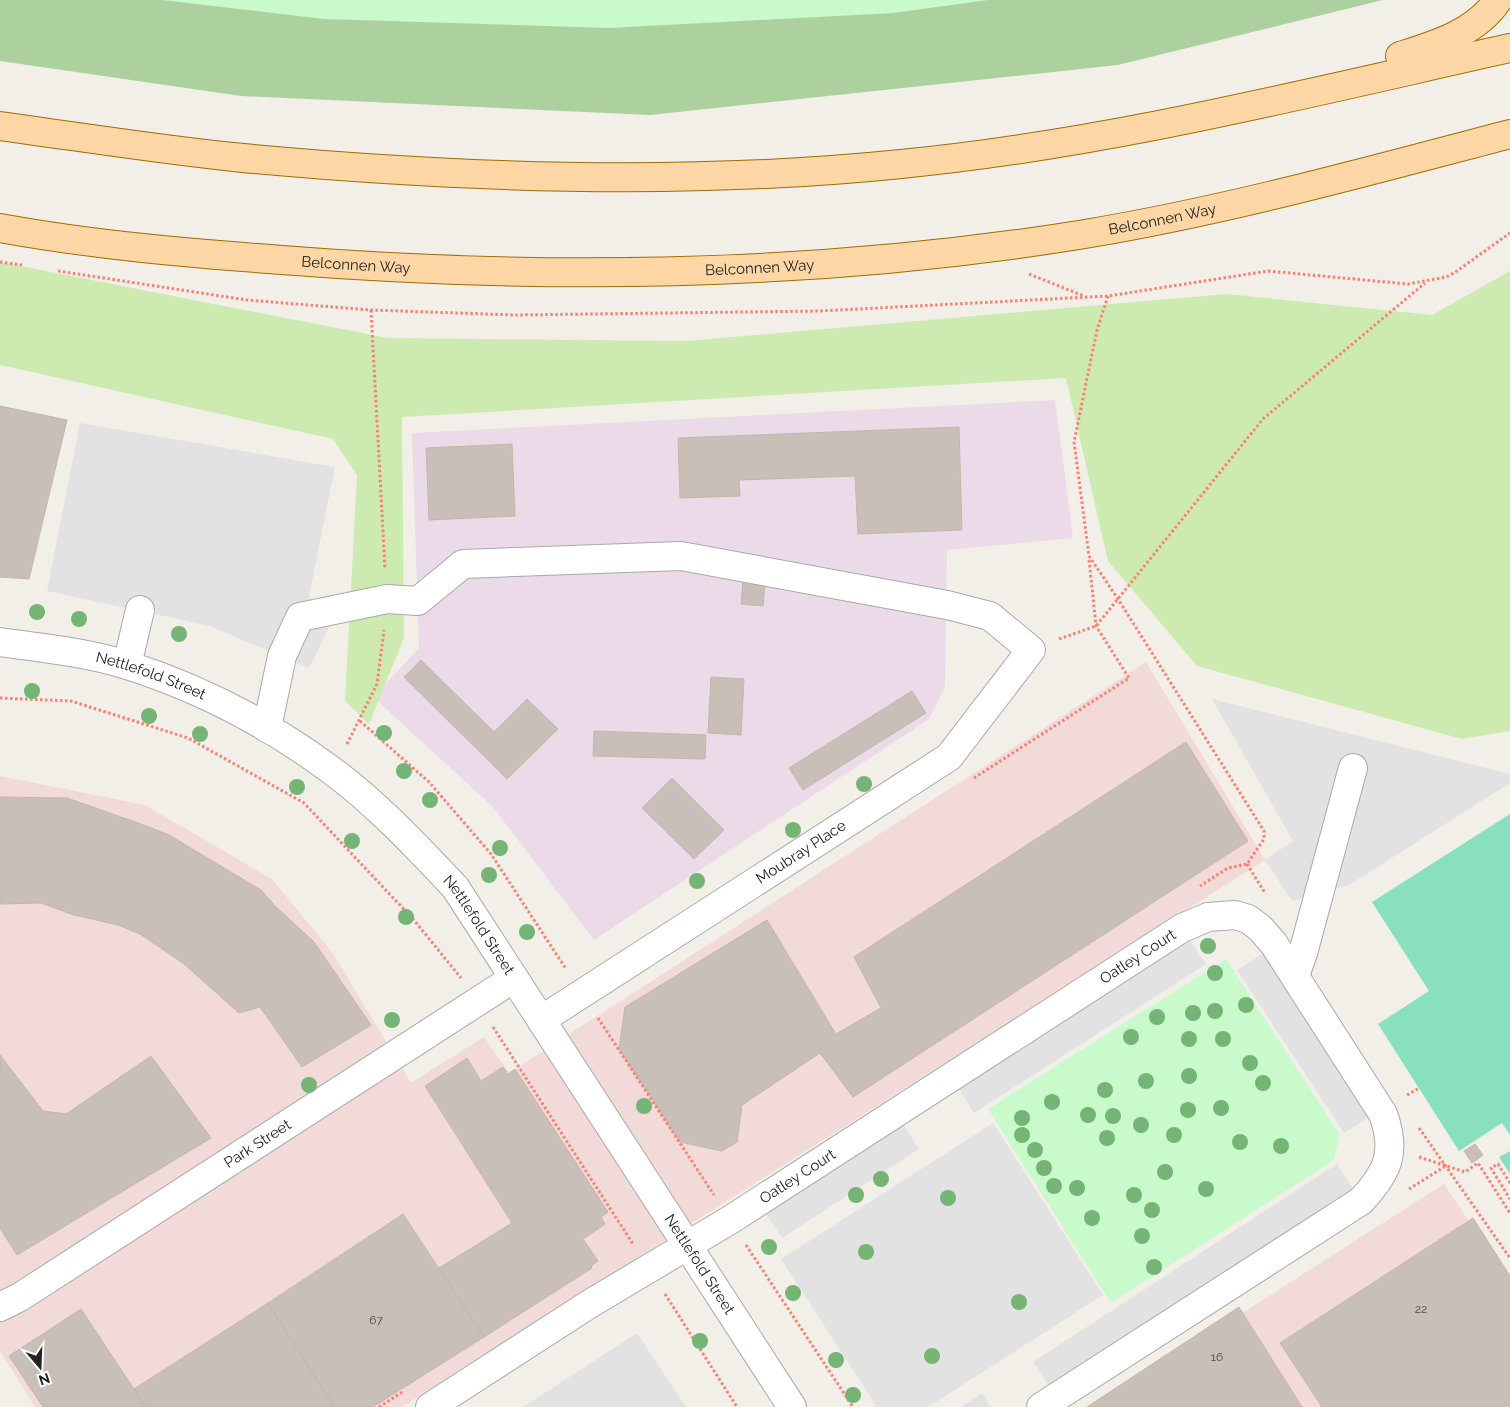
<svg xmlns="http://www.w3.org/2000/svg" width="1510" height="1407" font-family="Raleway,sans-serif">
<style>
.commercial{fill:#f2dad9}
.industrial{fill:#ebdbe8}
.grass{fill:#cdebb0}
.forest{fill:#add19e}
.park{fill:#c8facc}
.pitch{fill:#88e0be}
.parking{fill:#e2e2e2}
.building{fill:#c7bfb8;stroke:#c4b6ab}
.lines{fill:none;stroke-linecap:round;stroke-linejoin:round}
.minor-casing{stroke:#a9a9a9;stroke-width:30}
.major-casing{stroke:#a06b00;stroke-width:30}
.path{stroke:#fa8072;stroke-width:3;stroke-dasharray:2.5 2.5;stroke-linecap:butt}
.minor{stroke:#fff;stroke-width:28}
.major{stroke:#fcd6a4;stroke-width:28}
.tree{fill:#74b475}
.labels{text-anchor:middle;stroke-width:4.5;stroke-linejoin:round;paint-order:stroke}
.number-label{font-size:12px;fill:#4b4948}
.street-label{font-size:15px;fill:#222;stroke:#fff}
</style>
<rect width="100%" height="100%" fill="#f2efe9"/>
<path class="commercial" d="M1146 662 1265 860 402 1407H35L0 1351V776L145 805 272 879 332 952 411 1083 484 1037 509 1073Z
M1444 1184 1510 1282V1407H1095Z"/>
<path class="industrial" d="M1055 400 1073 538 947 550 945 686 929 719 594 940 493 807 373 697 419 648 412 433Z"/>
<path class="grass" d="M0 262 388 338 686 341 1227 294 1432 315 1510 271V731L1462 739 1197 666 1108 561 1066 378 402 417 404 638 369 724 345 701 357 475 333 439 0 365Z"/>
<path class="forest" d="M0 0H1383L1118 65 650 115 241 96 0 61Z"/>
<path class="park" d="M162 0H988L893 13 609 28 324 19Z
M1226 959 1340 1135 1334 1160 1111 1303 988 1109Z"/>
<path class="pitch" d="M1510 814V1135L1502 1123 1459 1151 1378 1024 1429 991 1372 902Z
M1510 1151V1174L1499 1157Z"/>
<path class="parking" d="M80 423 335 467 309 597 331 623 309 668 210 626 47 591Z
M1212 699 1510 774V783L1349 885 1292 901 1265 860 1293 841Z
M1182 928 1206 964 974 1113 951 1077Z
M1275 946 1380 1110 1344 1133 1237 970Z
M896 1113 919 1149 782 1238 758 1201Z
M993 1123 1103 1295 928 1407H877L781 1259Z
M1337 1164 1361 1201 1056 1397 1033 1362Z
M637 1333 686 1407H523Z
M982 1393 991 1407H961Z"/>
<path class="building" d="M0 406 67 420 29 579 0 577Z
M959 427 962 530 858 534 855 476 739 480 740 496 680 498 678 438Z
M512 444 515 516 429 520 426 448Z
M743 581 765 583 763 606 741 604Z
M421 660 494 732 527 699 558 729 507 779 404 677Z
M711 677 744 679 741 735 708 733Z
M912 691 926 713 803 790 789 768Z
M594 731 706 735 705 759 593 756Z
M1186 742 1248 841 853 1097 820 1053 742 1105 737 1142 722 1151 680 1142 619 1049 625 1007 767 920 836 1034 881 1008 854 957Z
M672 778 724 830 694 859 642 808Z
M0 797 67 798 141 824 169 835 261 890 275 906 314 942 371 1025 302 1067 260 1007 239 1013 183 963 140 934 118 925 74 915 41 903 0 904Z
M0 1055 43 1111 66 1114 151 1056 211 1138 17 1255 0 1228Z
M467 1058 481 1081 503 1067 508 1074 515 1069 608 1212 601 1217 605 1224 583 1239 598 1261 591 1266 592 1268 484 1337 439 1268 512 1223 425 1086Z
M1475 1144 1483 1155 1472 1163 1464 1151Z
M403 1214 484 1337 373 1407H334L268 1303Z
M1473 1218 1510 1276V1407H1322L1280 1343Z
M268 1303 334 1407H145L134 1389Z
M1239 1307 1302 1407H1087Z
M81 1309 134 1389 145 1407H43L9 1356Z"/>
<g class="lines">
<defs>
<g id="minor">
<path id="s1" d="M0 642C42 648 86 652 127 665 199 688 269 724 331 770 376 803 416 846 455 887L792 1407"/>
<path d="M127 665 140 610"/>
<path d="M267 728 282 656 300 617 387 599 418 601 463 564 681 556 947 605 990 616 1031 650 949 757 541 1020"/>
<path d="M1295 976 1303 953 1353 768"/>
<path id="s2" d="M0 1307 20 1297 514 978"/>
<path id="s3" d="M430 1407 588 1305 730 1220 1182 928 1208 917 1235 915 1248 919 1260 928 1274 944 1383 1114C1397 1152 1388 1172 1361 1201L1041 1407"/>
</g>
<g id="major">
<path d="M1400 56C1435 45 1476 33 1498 0"/>
<path d="M0 126C81 137 162 150 243 158 457 178 687 186 901 164 1107 144 1308 93 1510 48"/>
<path id="s4" d="M0 228C93 245 188 253 282 260 549 281 819 277 1085 234 1229 210 1369 171 1510 134"/>
</g>
</defs>
<use href="#minor" class="minor-casing"/>
<use href="#major" class="major-casing"/>
<path class="path" d="M0 262 22 265
M58 271 247 300 371 310 515 315 820 311 1108 296 1268 271 1408 284 1446 277 1454 273 1510 233
M1029 274 1084 296
M1108 296 1097 330 1074 442 1089 556 1118 599 1264 831V839L1247 864 1228 868 1200 886
M371 310 385 569
M1059 639 1096 626 1263 419 1425 283
M0 698 71 701 188 738 304 803 413 919 461 978
M360 721 429 782 491 854 566 969
M347 744 377 684 384 630
M974 778 1129 678 1096 626 1089 559
M1247 864 1265 893
M598 1018 714 1195
M493 1027 633 1244
M1407 1095 1419 1088
M1419 1128 1510 1258
M1419 1157 1465 1172 1478 1163 1510 1213
M1510 1183 1498 1164 1491 1168 1510 1199
M1409 1189 1444 1167
M746 1245 853 1407
M665 1294 737 1407
M379 1407 404 1391"/>
<use href="#minor" class="minor"/>
<use href="#major" class="major"/>
</g>
<g class="tree">
<circle cx="37" cy="612" r="8"/>
<circle cx="79" cy="619" r="8"/>
<circle cx="179" cy="634" r="8"/>
<circle cx="32" cy="691" r="8"/>
<circle cx="149" cy="716" r="8"/>
<circle cx="384" cy="733" r="8"/>
<circle cx="200" cy="734" r="8"/>
<circle cx="404" cy="771" r="8"/>
<circle cx="864" cy="784" r="8"/>
<circle cx="297" cy="787" r="8"/>
<circle cx="430" cy="800" r="8"/>
<circle cx="793" cy="830" r="8"/>
<circle cx="352" cy="841" r="8"/>
<circle cx="500" cy="848" r="8"/>
<circle cx="489" cy="875" r="8"/>
<circle cx="697" cy="881" r="8"/>
<circle cx="406" cy="917" r="8"/>
<circle cx="527" cy="932" r="8"/>
<circle cx="1208" cy="946" r="8"/>
<circle cx="1215" cy="973" r="8"/>
<circle cx="1246" cy="1005" r="8"/>
<circle cx="1215" cy="1011" r="8"/>
<circle cx="1193" cy="1013" r="8"/>
<circle cx="1157" cy="1017" r="8"/>
<circle cx="392" cy="1020" r="8"/>
<circle cx="1131" cy="1037" r="8"/>
<circle cx="1189" cy="1039" r="8"/>
<circle cx="1223" cy="1039" r="8"/>
<circle cx="1250" cy="1063" r="8"/>
<circle cx="1189" cy="1076" r="8"/>
<circle cx="1146" cy="1081" r="8"/>
<circle cx="1263" cy="1083" r="8"/>
<circle cx="309" cy="1085" r="8"/>
<circle cx="1105" cy="1090" r="8"/>
<circle cx="1052" cy="1102" r="8"/>
<circle cx="644" cy="1106" r="8"/>
<circle cx="1221" cy="1108" r="8"/>
<circle cx="1188" cy="1110" r="8"/>
<circle cx="1088" cy="1115" r="8"/>
<circle cx="1113" cy="1116" r="8"/>
<circle cx="1022" cy="1118" r="8"/>
<circle cx="1141" cy="1125" r="8"/>
<circle cx="1022" cy="1135" r="8"/>
<circle cx="1174" cy="1135" r="8"/>
<circle cx="1107" cy="1138" r="8"/>
<circle cx="1240" cy="1142" r="8"/>
<circle cx="1281" cy="1146" r="8"/>
<circle cx="1035" cy="1150" r="8"/>
<circle cx="1044" cy="1168" r="8"/>
<circle cx="1165" cy="1172" r="8"/>
<circle cx="881" cy="1179" r="8"/>
<circle cx="1054" cy="1186" r="8"/>
<circle cx="1077" cy="1188" r="8"/>
<circle cx="1206" cy="1189" r="8"/>
<circle cx="856" cy="1195" r="8"/>
<circle cx="1134" cy="1195" r="8"/>
<circle cx="948" cy="1198" r="8"/>
<circle cx="1152" cy="1210" r="8"/>
<circle cx="1092" cy="1218" r="8"/>
<circle cx="1142" cy="1236" r="8"/>
<circle cx="769" cy="1247" r="8"/>
<circle cx="866" cy="1252" r="8"/>
<circle cx="1154" cy="1267" r="8"/>
<circle cx="793" cy="1293" r="8"/>
<circle cx="1019" cy="1302" r="8"/>
<circle cx="700" cy="1341" r="8"/>
<circle cx="932" cy="1356" r="8"/>
<circle cx="836" cy="1360" r="8"/>
<circle cx="853" cy="1395" r="8"/>
</g>
<g class="labels">
<g class="number-label">
<text x="1421" y="1313">22</text>
<text x="376" y="1324">67</text>
<text x="1217" y="1361">16</text>
</g>
<g class="street-label">
<text dy="5" stroke="none"><textPath href="#s4" startOffset="1168">Belconnen Way</textPath></text>
<text dy="5" stroke="none"><textPath href="#s4" startOffset="358">Belconnen Way</textPath></text>
<text dy="5" stroke="none"><textPath href="#s4" startOffset="762">Belconnen Way</textPath></text>
<text dy="5" stroke="none"><textPath href="#s1" startOffset="155">Nettlefold Street</textPath></text>
<text transform="translate(801 852) rotate(-33)" y="5">Moubray Place</text>
<text dy="5" stroke="none"><textPath href="#s1" startOffset="575">Nettlefold Street</textPath></text>
<text dy="5" stroke="none"><textPath href="#s3" startOffset="839">Oatley Court</textPath></text>
<text dy="5" stroke="none"><textPath href="#s2" startOffset="305">Park Street</textPath></text>
<text dy="5" stroke="none"><textPath href="#s3" startOffset="434">Oatley Court</textPath></text>
<text dy="5" stroke="none"><textPath href="#s1" startOffset="980">Nettlefold Street</textPath></text>
</g>
</g>
<g transform="translate(40 1367) rotate(161)" stroke="#ffffff" stroke-width="4" paint-order="stroke">
<path d="M0-4L9 19L0 12L-9 19Z" fill="#222222"/>
<text y="-8" font-size="14" font-weight="bold" text-anchor="middle" fill="#222222">N</text>
</g>
</svg>
